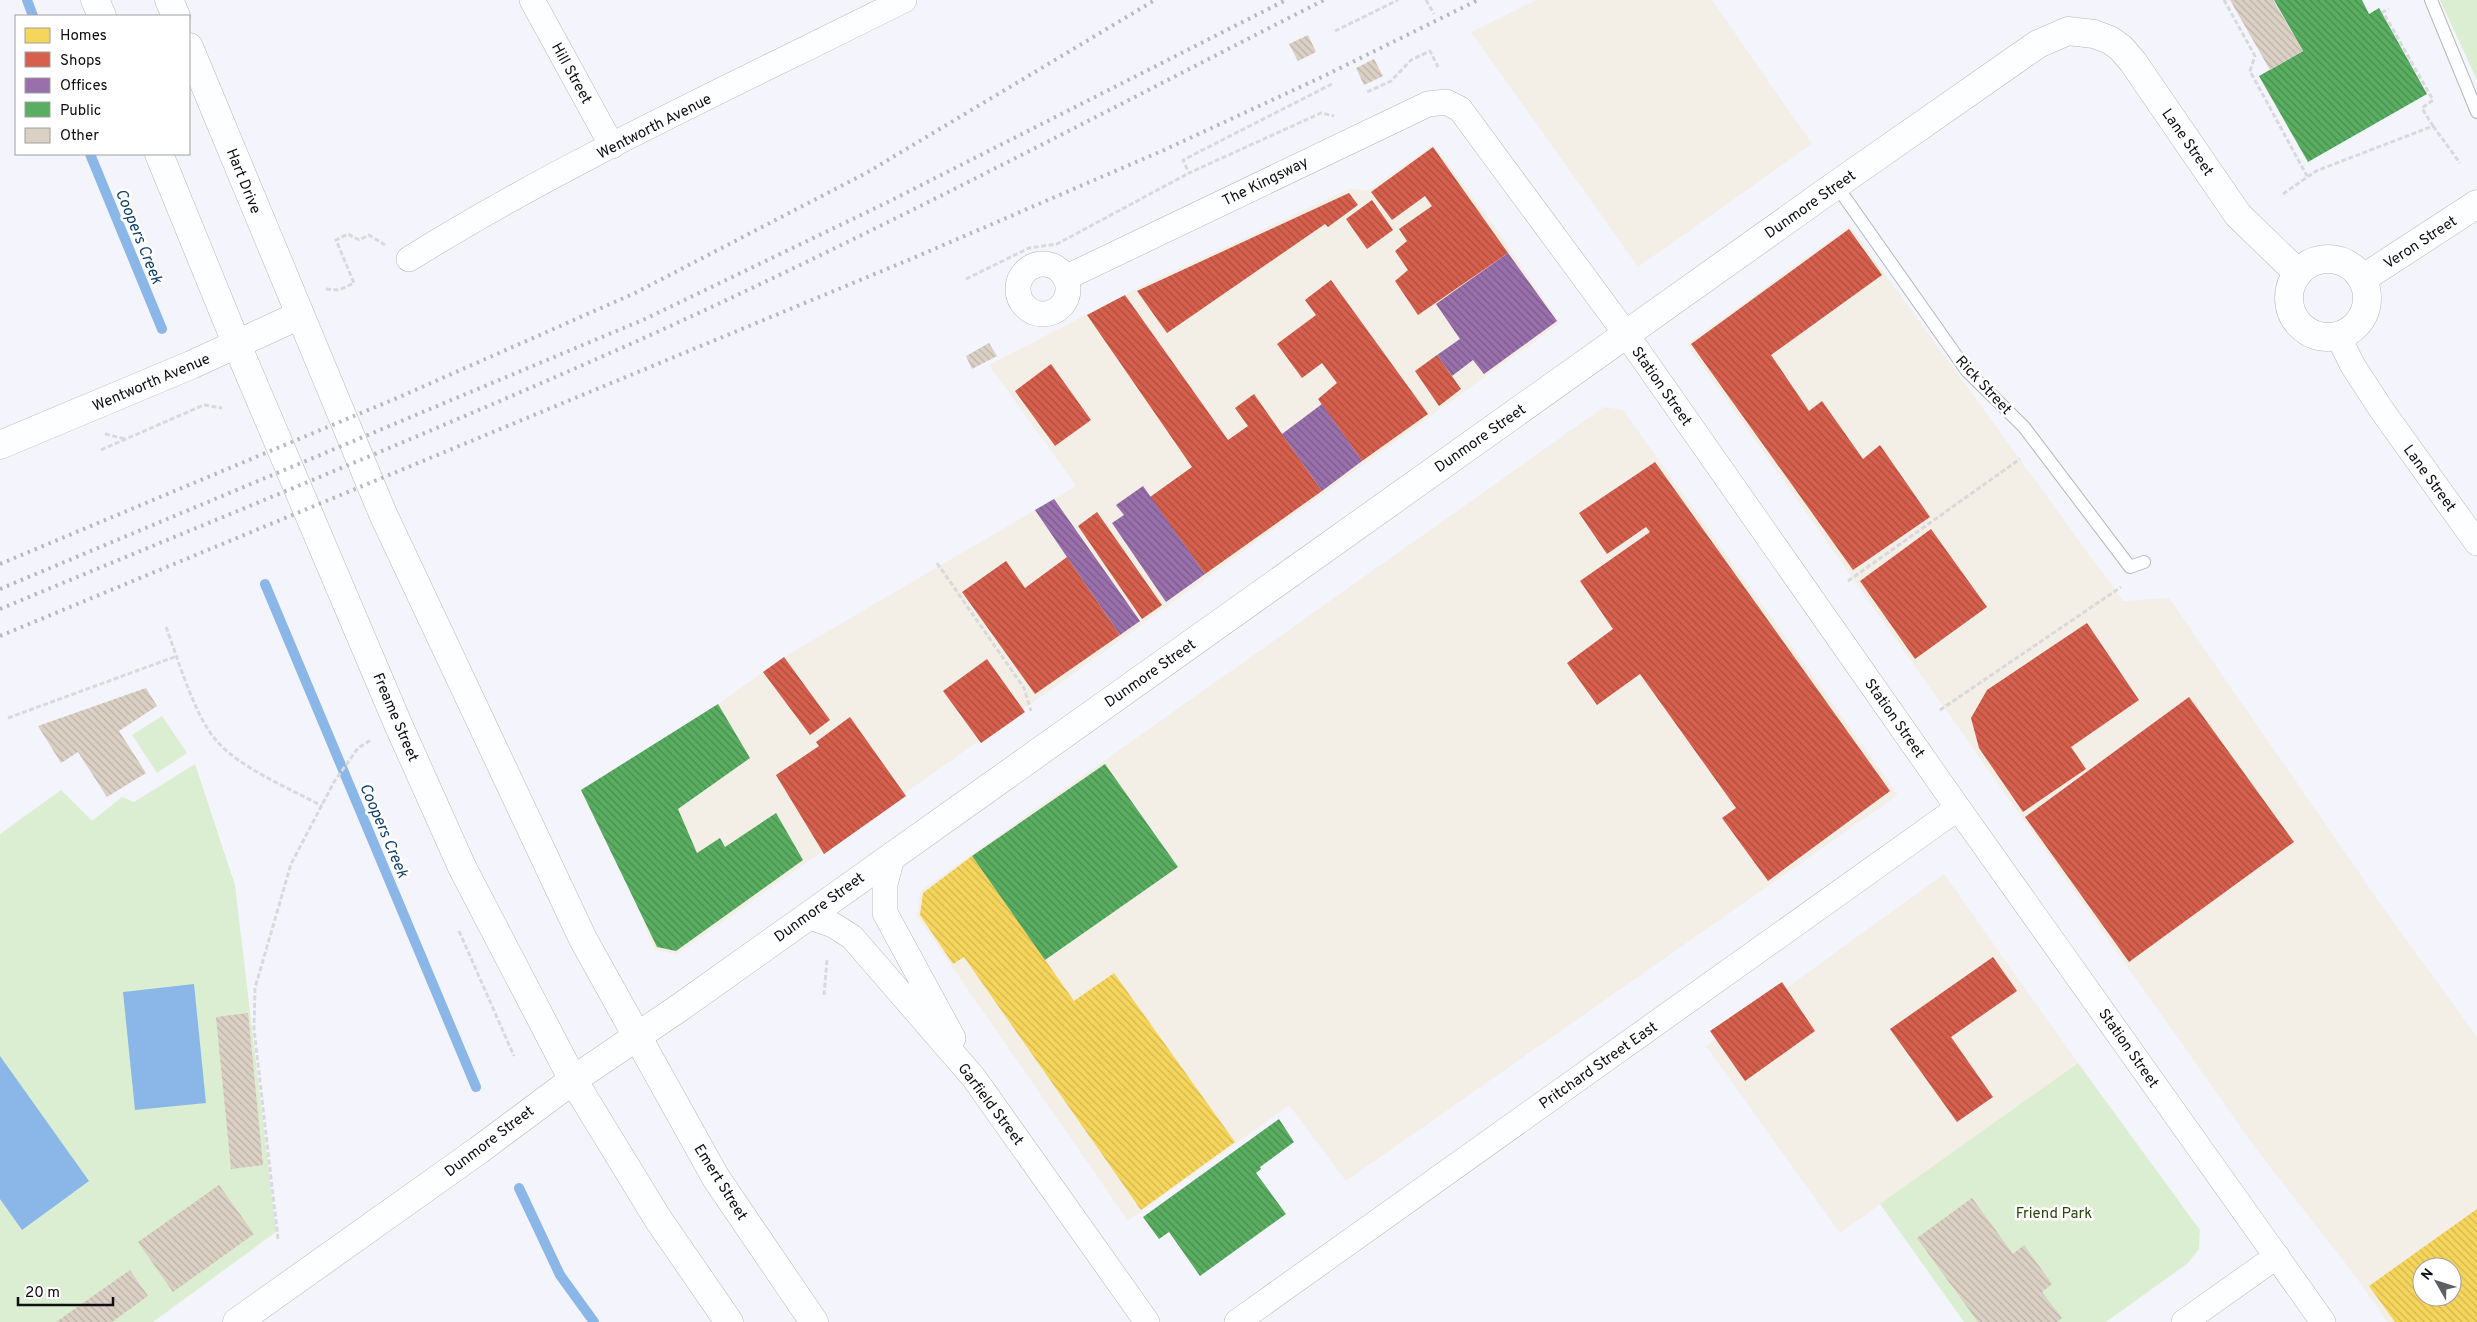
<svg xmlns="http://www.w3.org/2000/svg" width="2477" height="1322" font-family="Overpass,sans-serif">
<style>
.commercial{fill:#f3eee6;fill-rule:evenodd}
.green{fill:#dbeed1}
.water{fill:#8ab7e7}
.homes{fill:url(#homes-back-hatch);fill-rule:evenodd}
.shops{fill:url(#shops-back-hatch)}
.offices{fill:url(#offices-back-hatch)}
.public{fill:url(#public-back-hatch)}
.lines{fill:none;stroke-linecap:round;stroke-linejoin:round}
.stream{stroke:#8ab7e7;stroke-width:10}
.building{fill:url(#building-back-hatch)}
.lane-casing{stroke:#b6b7bc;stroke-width:14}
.street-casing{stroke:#b6b7bc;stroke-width:26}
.secondary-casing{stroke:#b6b7bc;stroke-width:29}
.highway-casing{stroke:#b6b7bc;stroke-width:29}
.path{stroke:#d8d9db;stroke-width:3;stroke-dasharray:5 2.5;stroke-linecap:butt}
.lane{stroke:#fdfeff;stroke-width:12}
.street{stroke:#fdfeff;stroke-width:25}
.secondary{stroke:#fdfeff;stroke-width:28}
.highway{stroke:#fdfeff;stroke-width:28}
.rail{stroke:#b8b9bb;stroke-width:4;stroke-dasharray:2.5 5;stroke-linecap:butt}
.path-bridge{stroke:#d8d9db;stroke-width:3;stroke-dasharray:5 2.5;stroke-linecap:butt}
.labels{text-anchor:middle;stroke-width:5;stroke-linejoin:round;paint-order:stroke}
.street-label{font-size:15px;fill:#0f0f13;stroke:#fff}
.park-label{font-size:15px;fill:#284409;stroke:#fff}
.water-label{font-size:16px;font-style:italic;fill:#11416c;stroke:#fff}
</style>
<defs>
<pattern id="homes-back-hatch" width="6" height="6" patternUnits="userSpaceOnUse" patternTransform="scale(1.25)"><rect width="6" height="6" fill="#f6d55c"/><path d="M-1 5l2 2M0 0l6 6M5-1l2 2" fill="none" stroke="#d2b64f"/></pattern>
<pattern id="shops-back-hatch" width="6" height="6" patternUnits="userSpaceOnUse" patternTransform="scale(1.25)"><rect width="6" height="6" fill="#d6604d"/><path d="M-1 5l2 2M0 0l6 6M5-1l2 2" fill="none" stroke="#ac4e3f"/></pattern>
<pattern id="offices-back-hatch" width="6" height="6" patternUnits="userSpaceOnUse" patternTransform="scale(1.25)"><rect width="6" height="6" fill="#9970ab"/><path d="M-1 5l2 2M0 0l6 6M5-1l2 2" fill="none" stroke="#7b5a8a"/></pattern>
<pattern id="public-back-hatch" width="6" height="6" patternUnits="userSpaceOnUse" patternTransform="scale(1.25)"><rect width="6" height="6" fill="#5aae61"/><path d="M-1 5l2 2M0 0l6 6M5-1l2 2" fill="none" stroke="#498c4f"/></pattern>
<pattern id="building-back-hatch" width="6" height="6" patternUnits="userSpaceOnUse" patternTransform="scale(1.25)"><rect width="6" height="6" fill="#dbd0c4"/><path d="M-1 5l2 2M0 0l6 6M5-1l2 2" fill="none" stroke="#bbb1a8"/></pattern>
</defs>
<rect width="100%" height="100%" fill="#f4f5fc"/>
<path class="commercial" d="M1537 0H1712L1812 144 1638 267 1471 32Z
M1433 145 1488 217 1560 323 1038 699 677 954 655 950 633 896 581 790 718 704 784 657 1076 486 989 365 1136 289 1349 189 1369 190Z
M1850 226 2123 601 2169 598 2389 916 2477 1037V1322H2387L2356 1277 2257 1150 1687 344ZM2422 1267H2452V1297H2422Z
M1604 407 1623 410 1898 795 1346 1181 1289 1105 1128 1221 917 916 920 891Z
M1944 874 2078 1063 1840 1233 1706 1046Z"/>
<path class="green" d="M2440 0H2477V80Z
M162 716 187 753 157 773 132 735Z
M195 764 235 885 276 1232 153 1322H0V834L61 790 92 821 122 797 134 802Z
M2078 1063 2200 1230 2199 1249 2188 1263 2106 1322H1964L1880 1204Z"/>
<path class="water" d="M194 984 206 1103 135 1110 123 992Z
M0 1056 89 1181 22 1230 0 1199Z"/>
<path class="homes" d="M972 856 1074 1001 1114 973 1235 1142 1141 1210 964 957 953 964 920 915 923 893Z
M2477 1209V1322H2395L2369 1286ZM2422 1267H2452V1297H2422Z"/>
<path class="shops" d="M1433 147 1508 253 1418 315 1395 281 1408 270 1395 251 1407 241 1399 229 1432 206 1425 196 1392 220 1371 192Z
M1349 193 1358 205 1328 227 1325 224 1167 333 1137 291Z
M1372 200 1393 230 1367 249 1346 219Z
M1849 229 1882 275 1771 355 1809 411 1822 401 1863 459 1880 445 1930 517 1853 570 1691 344Z
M1331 280 1428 414 1362 461 1318 399 1337 383 1322 363 1302 378 1277 344 1316 315 1305 300Z
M1125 295 1228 440 1248 426 1235 408 1254 394 1322 491 1205 574 1150 497 1192 467 1087 315Z
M1437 355 1461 389 1439 406 1415 371Z
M1051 364 1091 420 1055 446 1015 391Z
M1655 462 1890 791 1768 881 1722 818 1736 808 1640 674 1597 705 1567 663 1613 629 1580 581 1650 532 1646 527 1607 554 1579 513Z
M1097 512 1162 605 1142 619 1078 526Z
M1931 529 1987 607 1915 659 1860 581Z
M1067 557 1120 635 1035 694 962 592 1006 561 1025 588Z
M2087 623 2139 700 2071 747 2086 769 2023 812 1979 748 1971 718 1987 690Z
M784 657 830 720 810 735 763 672Z
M987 659 1025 712 981 743 943 691Z
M2189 697 2294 842 2129 962 2025 817Z
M850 717 906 796 824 854 776 775 819 746 816 742Z
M1993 957 2017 991 1951 1037 1993 1097 1957 1122 1890 1029Z
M1782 982 1815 1031 1745 1081 1710 1031Z"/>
<path class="offices" d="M1508 253 1557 321 1484 374 1473 360 1452 376 1437 355 1460 339 1436 304Z
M1322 404 1362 461 1322 491 1282 434Z
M1143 486 1205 574 1166 602 1112 523 1124 515 1116 505Z
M1054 499 1140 621 1120 635 1035 510Z"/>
<path class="public" d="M2274 0H2362L2369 14 2379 8 2427 94 2308 162 2259 76 2303 51Z
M718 704 750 758 678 809 697 853 720 838 725 847 776 813 803 860 676 951 657 947 581 790Z
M1105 764 1178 867 1045 960 972 856Z
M1279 1119 1294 1142 1260 1167 1261 1169 1256 1173 1286 1214 1200 1276 1169 1232 1159 1239 1143 1217Z"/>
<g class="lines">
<path class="stream" d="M27 0 33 16
M90 154 162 329
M265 584 476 1087
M519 1188 560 1275 594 1322"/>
</g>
<path class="building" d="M2230 0H2273L2303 51 2270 70Z
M1308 35 1316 52 1298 61 1289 44Z
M1374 59 1383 76 1364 85 1356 68Z
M989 343 997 356 972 369 966 356Z
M146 688 157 706 119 731 146 773 107 797 78 752 61 763 38 726Z
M248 1013 263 1165 231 1169 216 1017Z
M219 1185 254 1234 173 1292 138 1242Z
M1972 1198 2013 1254 2024 1245 2052 1284 2042 1292 2062 1318 2057 1322H1978L1917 1238Z
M130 1270 148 1296 112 1322H56Z"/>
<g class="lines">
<defs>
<path id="lane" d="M2431 0 2477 112
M1836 185 1967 371 2024 427 2130 567 2144 562"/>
<path id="street" d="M532 0 612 146
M409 259C566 161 739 83 904 0
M1018 289a25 25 0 1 1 50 0a25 25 0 1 1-50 0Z
M1065 278 1428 104 1446 102 1460 109 1626 334 1958 808 2323 1322
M2338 336 2353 366 2381 409 2477 543
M893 854 885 884V913L953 1038
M807 916 833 925 852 937 974 1078 1147 1322
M1237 1322 1958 808
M2184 1322 2277 1256"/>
<path id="secondary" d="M2289 298a39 39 0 1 1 78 0a39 39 0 1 1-78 0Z
M2362 279 2477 204
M0 445 191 365 300 315
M237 1322 479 1150 573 1080 679 1008 1836 185 2038 44 2068 31 2094 34 2110 40 2121 48 2133 62 2238 215 2298 273"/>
<path id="highway" d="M95 0 102 16
M169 0 176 16
M189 47 383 514 583 939 716 1178 814 1322
M159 154 237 345 398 724 462 867 573 1080 658 1219 729 1322"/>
</defs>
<use href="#lane" class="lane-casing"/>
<use href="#street" class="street-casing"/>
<use href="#secondary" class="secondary-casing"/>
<use href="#highway" class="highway-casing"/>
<path class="path" d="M1426 0 1434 14
M2224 0 2255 56 2250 71 2307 176
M1335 31 1398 0
M1332 84 1183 160 1189 173 1321 113 1334 116
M2433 126 2460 163
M2283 194 2316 171 2433 126 2422 108 2433 100 2383 12 2389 9
M966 279 1029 248 1057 244 1189 173
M326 289 339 290 354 283 336 240 348 234 359 240 369 235 385 245
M105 434 126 439
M101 450 204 405 222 408
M937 563 1024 688 1031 711
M1848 581 2020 459
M166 627C178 659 194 714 215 739 239 768 289 788 322 806
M1940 710 2121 587
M8 718 177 656
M459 931 514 1056
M824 995 827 960
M278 1239 254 1029 255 988 291 864 334 782 358 748 371 740"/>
<use href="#lane" class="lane"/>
<use href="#street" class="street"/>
<use href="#secondary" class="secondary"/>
<use href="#highway" class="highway"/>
<path class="rail" d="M0 564 397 398 635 293 868 172 1155 0
M0 589 645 319 886 203 1286 0
M0 609C219 518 439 430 655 333 882 230 1102 113 1324 0
M0 636 911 259 1164 150 1324 76 1478 0"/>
<path class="path-bridge" d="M1367 92 1391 81 1411 60 1430 51 1438 67"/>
</g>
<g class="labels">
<g class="street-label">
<text transform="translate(572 73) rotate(61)" y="5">Hill Street</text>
<text transform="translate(654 126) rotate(-27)" y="5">Wentworth Avenue</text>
<text transform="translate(2188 142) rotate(55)" y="5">Lane Street</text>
<text transform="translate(244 181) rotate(68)" y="5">Hart Drive</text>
<text transform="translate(1265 181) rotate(-26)" y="5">The Kingsway</text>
<text transform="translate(1810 204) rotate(-35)" y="5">Dunmore Street</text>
<text transform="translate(2420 242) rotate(-33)" y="5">Veron Street</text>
<text transform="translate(151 382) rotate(-23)" y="5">Wentworth Avenue</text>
<text transform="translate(1984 385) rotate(47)" y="5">Rick Street</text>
<text transform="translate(1662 386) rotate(55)" y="5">Station Street</text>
<text transform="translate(1480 438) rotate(-35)" y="5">Dunmore Street</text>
<text transform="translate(2430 478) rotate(54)" y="5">Lane Street</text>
<text transform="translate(1150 673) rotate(-35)" y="5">Dunmore Street</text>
<text transform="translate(396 717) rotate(67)" y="5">Freame Street</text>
<text transform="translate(1895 718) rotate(55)" y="5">Station Street</text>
<text transform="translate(819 907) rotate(-36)" y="5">Dunmore Street</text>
<text transform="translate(2129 1048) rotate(55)" y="5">Station Street</text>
<text transform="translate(1598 1065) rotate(-35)" y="5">Pritchard Street East</text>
<text transform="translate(991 1104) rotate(53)" y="5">Garfield Street</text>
<text transform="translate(489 1141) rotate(-37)" y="5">Dunmore Street</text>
<text transform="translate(721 1182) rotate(58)" y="5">Emert Street</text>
</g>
<g class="park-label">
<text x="2054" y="1218">Friend Park</text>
</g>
<g class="water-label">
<text transform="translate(140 236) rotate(68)" y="6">Coopers Creek</text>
<text transform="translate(385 830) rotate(67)" y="6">Coopers Creek</text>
</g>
</g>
<rect x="15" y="15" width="175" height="140" fill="#ffffff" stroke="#9f9fa1"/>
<rect x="25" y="28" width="25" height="15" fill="#f6d55c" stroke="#9f9fa1"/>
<text x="60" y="40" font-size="15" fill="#0f0f13">Homes</text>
<rect x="25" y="52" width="25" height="15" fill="#d6604d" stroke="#9f9fa1"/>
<text x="60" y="65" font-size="15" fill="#0f0f13">Shops</text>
<rect x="25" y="78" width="25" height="15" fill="#9970ab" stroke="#9f9fa1"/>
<text x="60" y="90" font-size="15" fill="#0f0f13">Offices</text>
<rect x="25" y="102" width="25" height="15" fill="#5aae61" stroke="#9f9fa1"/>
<text x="60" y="115" font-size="15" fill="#0f0f13">Public</text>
<rect x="25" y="128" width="25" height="15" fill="#dbd0c4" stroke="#9f9fa1"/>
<text x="60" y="140" font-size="15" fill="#0f0f13">Other</text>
<g transform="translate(2437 1282) rotate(309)"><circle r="24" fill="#ffffff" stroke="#9f9fa1"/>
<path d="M0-4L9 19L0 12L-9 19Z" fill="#5f6065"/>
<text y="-8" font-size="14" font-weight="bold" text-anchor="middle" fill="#0f0f13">N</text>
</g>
<path d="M18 1297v8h95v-8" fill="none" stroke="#0f0f13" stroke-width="2.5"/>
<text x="25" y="1297" font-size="15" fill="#0f0f13" stroke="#ffffff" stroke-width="4" paint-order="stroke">20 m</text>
</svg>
